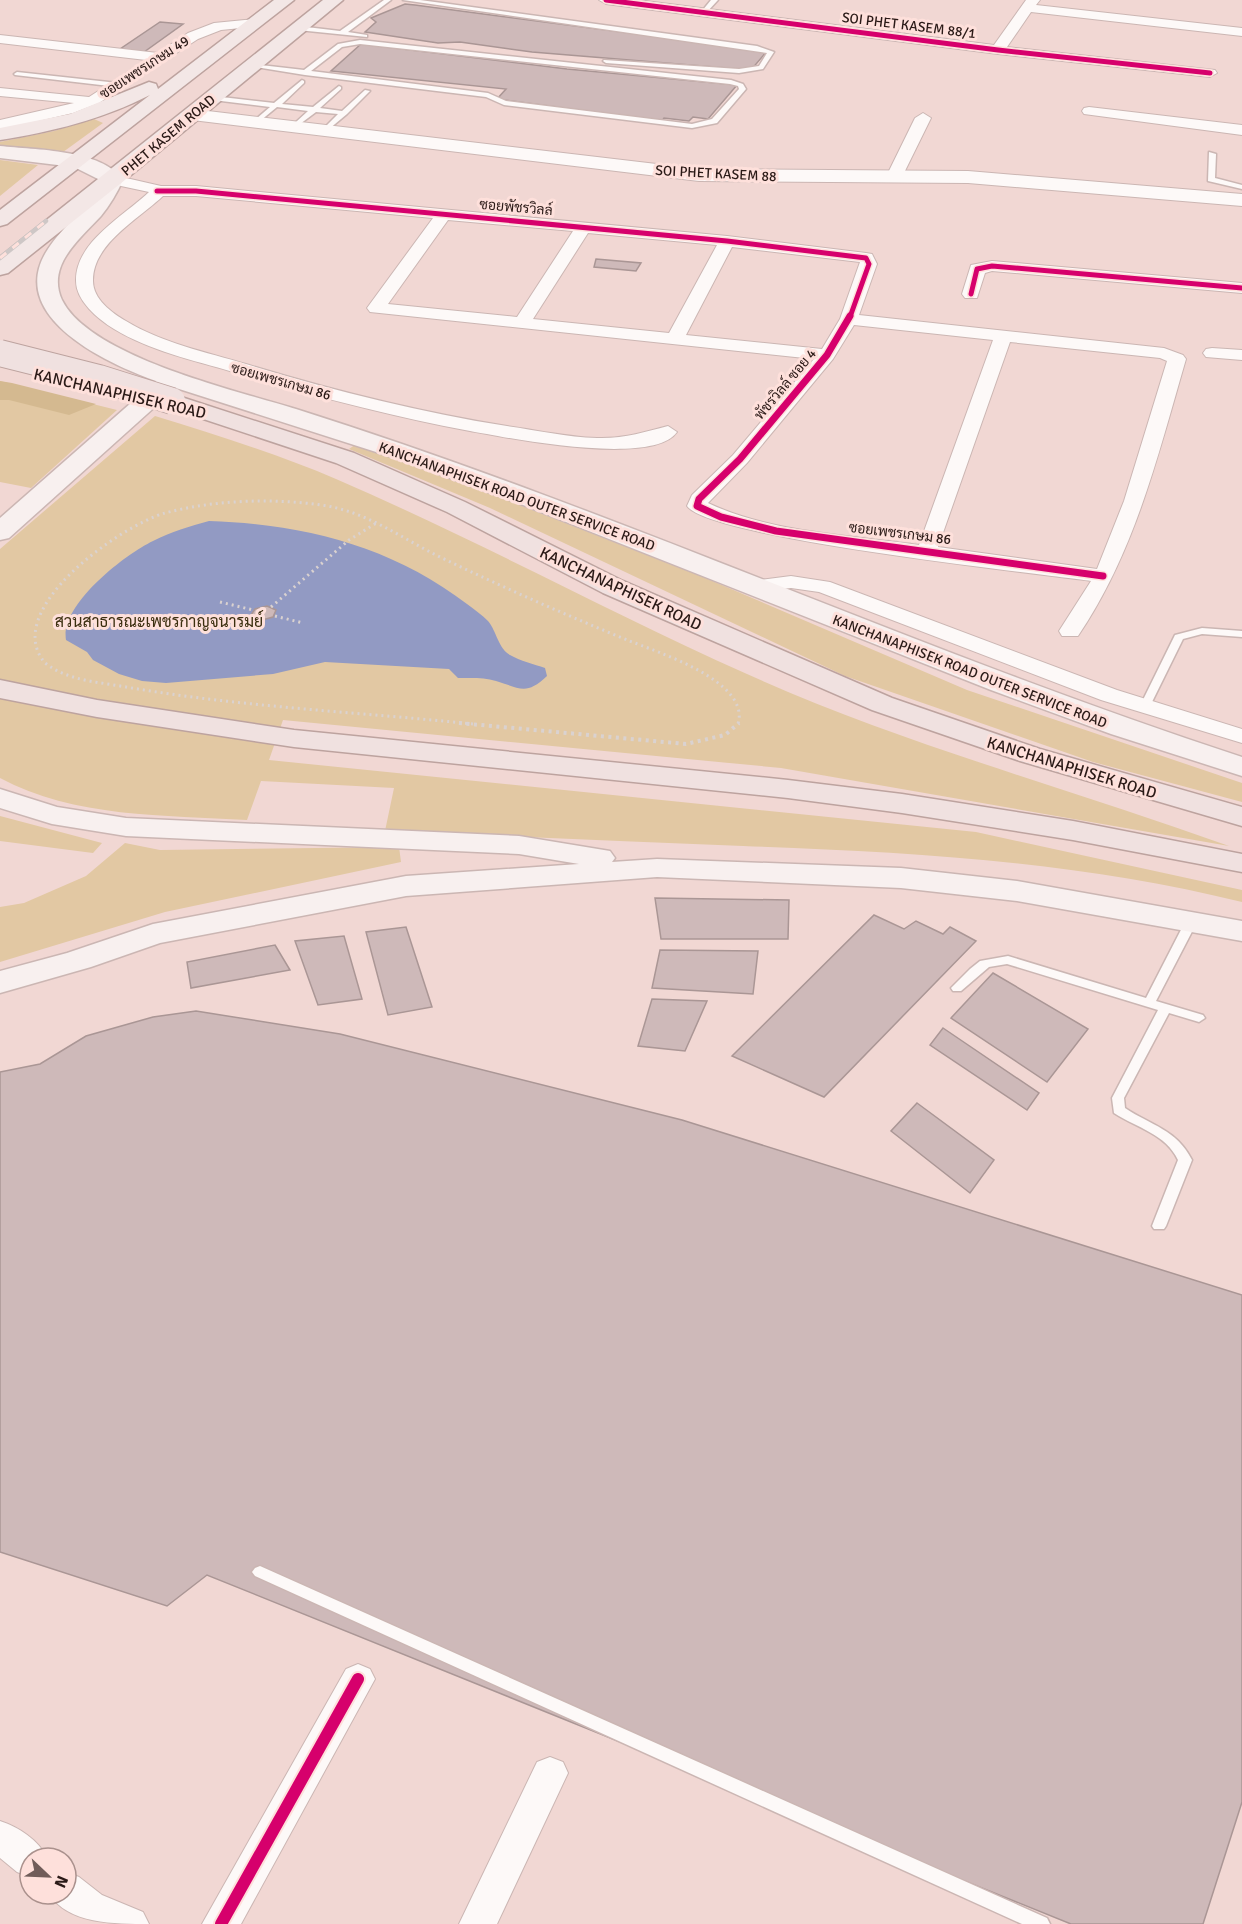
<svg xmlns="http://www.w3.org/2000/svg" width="1242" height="1924" font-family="Signika,Sarabun,sans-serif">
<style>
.green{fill:#e2c8a3}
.forest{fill:#d4b990}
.water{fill:#929ac3}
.building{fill:#ceb9b9;stroke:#aa9695;stroke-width:1.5}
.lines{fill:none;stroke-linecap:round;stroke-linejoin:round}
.service-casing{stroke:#cbb6b3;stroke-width:3}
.minor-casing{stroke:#cbb6b3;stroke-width:2}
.tertiary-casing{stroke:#cbb6b3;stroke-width:2}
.secondary-casing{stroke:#cbb6b3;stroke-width:3}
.primary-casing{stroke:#bda39f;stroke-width:3}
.trunk-casing{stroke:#bda39f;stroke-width:3}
.path-far1{stroke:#dad2d0;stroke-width:3;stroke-dasharray:2 4;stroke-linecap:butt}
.path{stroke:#dad2d0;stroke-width:4;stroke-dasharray:3 4.5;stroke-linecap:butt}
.service{fill:#fdf9f8;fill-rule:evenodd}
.minor{fill:#fdf9f8;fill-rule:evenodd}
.tertiary{fill:#fdf9f8;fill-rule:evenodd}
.secondary{fill:#f8f0ef;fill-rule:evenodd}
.primary{fill:#f3e7e6;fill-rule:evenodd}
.trunk{fill:#f0e1e0;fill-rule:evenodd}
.rail-casing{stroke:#cec7c6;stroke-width:4.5}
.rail{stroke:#fee0db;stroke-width:3;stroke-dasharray:8;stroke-linecap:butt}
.trunk-bridge-casing{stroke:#bda39f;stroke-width:28;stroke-linecap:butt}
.trunk-bridge{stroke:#f0e1e0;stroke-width:26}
.cycleway-far2-casing{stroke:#fee0db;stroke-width:8}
.cycleway-far1-casing{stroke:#fee0db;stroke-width:10}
.cycleway-casing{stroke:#fee0db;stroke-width:16}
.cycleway-far2{stroke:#d6006c;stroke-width:5}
.cycleway-far1{stroke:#d6006c;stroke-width:7}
.cycleway{stroke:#d6006c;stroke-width:12}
.labels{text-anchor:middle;stroke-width:6;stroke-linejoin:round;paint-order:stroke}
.far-street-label{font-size:14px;fill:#2b1a17;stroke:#fee0db}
.street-label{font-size:16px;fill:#2b1a17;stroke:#fee0db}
.park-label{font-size:16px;fill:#3c2f10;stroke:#fee0db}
</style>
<rect width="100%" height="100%" fill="#f1d7d3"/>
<path class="green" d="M94 119 103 123 59 155 0 147V142L54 131Z
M0 160 38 165 0 196Z
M0 381 117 410 31 488 0 482Z
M155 416C216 435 278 454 336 479 475 539 609 612 747 674 902 744 1068 788 1229 846L781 768 283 720 269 760 976 832 1242 890V902C1078 861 910 852 743 846 623 841 504 836 385 831L394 788 261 781 247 820C165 815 74 818 0 778V549Z
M359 442 703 577 967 690 1242 783V802L1093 762 845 676 490 508 349 449Z
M0 816 102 843 93 853 0 841Z
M125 843 160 850 399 847 401 862 165 912 0 962V907L24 903 86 876Z"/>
<path class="forest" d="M0 381 12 383 96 404 69 415 9 400H0Z"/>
<path class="water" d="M209 521C304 524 391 546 467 604 474 609 482 615 488 621 497 632 498 648 510 655 520 661 534 664 545 668L547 676C526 696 520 688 496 681 484 677 470 678 458 678L449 669 325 662 273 674 166 683 142 681 119 674 93 660 87 652 66 640C60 605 124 555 153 541 171 532 190 526 209 521Z"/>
<path class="building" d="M405 4 415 5 767 51 751 70 532 52 460 42 438 43 365 32 376 22 371 18Z
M160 22 183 24 144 52 120 49Z
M361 44 567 69 737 85 708 119 693 117 689 121 664 118 662 121 497 99 506 89 331 71Z
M596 259 641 263 636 271 594 267Z
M267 606 276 610 273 617 262 620 251 615 255 609Z
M655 898 789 900 788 939H661Z
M874 915 904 929 916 921 943 934 950 927 976 941 824 1097 732 1056Z
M406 927 432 1007 388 1015 366 932Z
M344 936 362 999 318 1005 295 941Z
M275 945 290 970 191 988 187 962Z
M660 950 758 951 753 994 652 988Z
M993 973 1088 1029 1047 1082 951 1018Z
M652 999 707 1001 685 1051 638 1046Z
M196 1011 340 1034 682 1120 1242 1295V1802L1203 1924H1071L207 1575 167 1606 0 1552V1072L40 1064 86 1036 153 1017Z
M943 1028 1039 1093 1027 1110 930 1045Z
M917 1103 994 1160 970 1193 891 1131Z"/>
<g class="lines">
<defs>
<path id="service" d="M384 0H391L348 32 367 35V37L298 30 295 28 298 26 340 31Z
M403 0H420L757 46 774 52 763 69 739 73 606 63 603 61 604 60 739 69 759 66 767 53Z
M711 0H718L706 13H702V11Z
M360 40 731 80 743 84 746 89 717 123 692 128 504 105 486 97 305 75 249 66 252 64 304 70 338 44ZM360 44 730 84 738 86 739 89 712 119 692 124 506 101 488 93 311 71 342 47Z
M17 72 118 83 121 85 118 87 15 75 14 74Z
M302 80 304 81V83L282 104 313 107 339 86 341 87V89L320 108 342 111 365 90 370 91 347 114 329 129 325 127 338 114 316 112 300 124 296 122 308 111 277 107 260 121 256 119 270 107 213 100 210 98 213 96 274 103Z
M1209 152 1216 154 1215 178 1242 185V189L1208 181Z
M1202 628 1242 631V637L1202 634 1183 639 1150 706 1149 708H1141L1140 706 1175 635Z
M1191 918 1197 922 1156 1001 1203 1015 1205 1018 1199 1022 1169 1013 1124 1098 1125 1108C1152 1126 1176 1129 1192 1160L1166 1226 1164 1229H1154L1152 1226 1178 1160C1166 1134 1137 1128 1114 1113L1112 1098 1158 1010 1007 964 989 967 961 991H953L951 988 970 969 980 961 1008 956 1146 998 1185 922Z
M260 1566 1047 1918 1050 1924H1022L255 1576 252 1572 255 1568Z"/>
<path id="minor" d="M599 0H638L994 45 1026 0H1040L1036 5 1242 28V36L1031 12 1007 47 1215 70 1217 73 1210 77 998 54 606 4Z
M255 19 260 20V26L221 30 198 39 99 103 73 113 0 130V120L74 103 0 96V88L89 97 146 60 0 43V35L158 53 188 33 214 23Z
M1089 107 1242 125V135L1084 114 1082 111 1084 108Z
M923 113 931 118 902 177 894 182 888 180 886 177 915 118Z
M113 175 161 186H196L727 236 866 253 872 254 877 264 859 315 1164 348 1183 355 1186 359C1158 455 1135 552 1078 636H1062L1059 631 1091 581C1034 573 709 538 687 506L692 495 733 455 814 359 370 312 367 308 433 218 196 196H163C140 218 92 244 93 281 93 299 112 313 126 321 162 343 206 352 246 364 332 390 418 412 507 426 536 430 567 437 597 438 623 439 644 432 668 426L677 432C653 467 508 438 470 431 390 416 311 395 233 372 193 360 150 351 114 329 98 319 76 301 76 281 75 242 124 216 149 192L107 183 105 180ZM448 220 573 231 517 317 388 304ZM588 233 717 245 669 333 533 319ZM732 247 860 262 840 319 822 349 686 335ZM854 325 993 340 919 545C849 535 772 533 708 503L747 463 833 359ZM1010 342 1160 358 1167 361 1124 501 1097 569 938 547Z
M992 261 1242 283V293L992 271 985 273 977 298H965L962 294 971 265Z
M1212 348 1242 350V360L1206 357 1203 353 1206 349Z
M791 576 830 582 1117 690 1242 729V743L1101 700 819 592 791 588 752 592 745 590 742 586 745 582Z
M358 1664 370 1669 375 1679 241 1924H202L346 1669Z
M550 1757 563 1762 568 1773 497 1924H459L537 1762Z
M0 1821C18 1827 39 1840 47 1858H30V1877L17 1872 0 1858Z
M66 1872 79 1877 102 1895 143 1912 149 1924C115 1924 67 1924 50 1894H66Z"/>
<path id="tertiary" d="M191 109 699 169 968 171 1242 194V206L968 183 699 181 184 119 182 115Z"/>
<path id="secondary" d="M0 146C35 150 102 149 123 180 117 193 110 205 101 216 80 239 46 265 62 300 90 357 238 391 296 409 617 510 922 653 1242 757V776L1111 734 991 690 518 503 398 459 176 388 9 538 0 540V518L156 381C106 363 4 316 48 249 64 224 90 208 102 181L74 167 0 158Z
M0 789 57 807 126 818 519 836 610 851 615 858 612 862 657 859 901 868 1017 881 1242 921V941L1017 901 901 888 657 877 406 896 160 943 91 967 0 993V971L67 953 153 924 406 876 579 864 519 854 126 836 52 824 0 808Z"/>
<path id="primary" d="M274 0H294L7 224 0 226V210L150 95C103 119 52 132 0 140V128L70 114 149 82 156 84 158 89Z
M323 0H343L120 184 8 273 0 275V257Z"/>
<path id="trunk" d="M172 394 354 453 465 502 623 581 892 698 1040 749 1242 807V826L1020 761 872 710 603 593 447 512 336 463 164 406 160 401 164 396Z
M0 680 97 700 294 730 788 780 902 794 1073 821 1242 854V872L1073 840 902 813 788 798 294 747 97 717 0 698Z"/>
</defs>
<use href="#service" class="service-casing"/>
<use href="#minor" class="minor-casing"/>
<use href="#tertiary" class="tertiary-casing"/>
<use href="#secondary" class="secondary-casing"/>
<use href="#primary" class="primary-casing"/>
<use href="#trunk" class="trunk-casing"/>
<path class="path-far1" d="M220 602 253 610
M271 607 349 540 378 522
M275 616 303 623
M473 724C358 712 241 707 126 687 99 682 68 681 45 663 0 610 120 526 165 513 214 500 271 498 321 505 366 511 401 538 440 557 502 587 564 614 627 640 657 652 751 681 738 724"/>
<path class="path" d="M459 723 686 744 725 735 739 723"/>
<use href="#service" class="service"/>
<use href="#minor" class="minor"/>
<use href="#tertiary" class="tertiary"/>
<use href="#secondary" class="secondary"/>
<use href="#primary" class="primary"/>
<use href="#trunk" class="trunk"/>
<defs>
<path id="rail" d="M0 258 46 221"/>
</defs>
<use href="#rail" class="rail-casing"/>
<use href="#rail" class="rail"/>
<defs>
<path id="trunk-bridge" d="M0 353 99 378 172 401"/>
</defs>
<use href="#trunk-bridge" class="trunk-bridge-casing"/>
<use href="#trunk-bridge" class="trunk-bridge"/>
<defs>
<path id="cycleway-far2" d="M606 0 998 50 1210 73
M157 191H196L727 241 866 258 869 264 850 317
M971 294 977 269 992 266 1242 288"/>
<path id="cycleway-far1" d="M850 316 827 355 740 459 699 499 697 506 721 517 776 531 1103 576"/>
<path id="cycleway" d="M221 1924 358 1679"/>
</defs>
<use href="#cycleway-far2" class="cycleway-far2-casing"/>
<use href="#cycleway-far1" class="cycleway-far1-casing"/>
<use href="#cycleway" class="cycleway-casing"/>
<use href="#cycleway-far2" class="cycleway-far2"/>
<use href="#cycleway-far1" class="cycleway-far1"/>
<use href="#cycleway" class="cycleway"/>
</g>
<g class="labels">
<g class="far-street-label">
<text transform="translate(909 25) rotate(7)" y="5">SOI PHET KASEM 88/1</text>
<text transform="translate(144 67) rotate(-33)" y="5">ซอยเพชรเกษม 49</text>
<text transform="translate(168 135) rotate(-40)" y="5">PHET KASEM ROAD</text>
<text transform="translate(716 173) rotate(3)" y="5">SOI PHET KASEM 88</text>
<text transform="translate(516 207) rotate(5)" y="5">ซอยพัชรวิลล์</text>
<text transform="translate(281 381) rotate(16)" y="5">ซอยเพชรเกษม 86</text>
<text transform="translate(785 384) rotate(-50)" y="5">พัชรวิลล์ ซอย 4</text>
<text transform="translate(517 496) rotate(20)" y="5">KANCHANAPHISEK ROAD OUTER SERVICE ROAD</text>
<text transform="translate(900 533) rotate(7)" y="5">ซอยเพชรเกษม 86</text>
<text transform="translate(970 671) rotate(21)" y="5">KANCHANAPHISEK ROAD OUTER SERVICE ROAD</text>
</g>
<g class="street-label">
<text transform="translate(120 393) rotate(13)" y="6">KANCHANAPHISEK ROAD</text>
<text transform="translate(621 588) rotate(25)" y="6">KANCHANAPHISEK ROAD</text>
<text transform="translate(1072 767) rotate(17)" y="6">KANCHANAPHISEK ROAD</text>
</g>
<g class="park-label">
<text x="159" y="627">สวนสาธารณะเพชรกาญจนารมย์</text>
</g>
</g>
<g transform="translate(48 1876) rotate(113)"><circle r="28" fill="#fee0db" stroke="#aa918d" stroke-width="1.5"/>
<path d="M0-4.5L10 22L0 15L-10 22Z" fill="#705c59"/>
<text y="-9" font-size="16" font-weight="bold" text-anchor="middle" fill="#2b1a17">N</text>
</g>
</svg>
